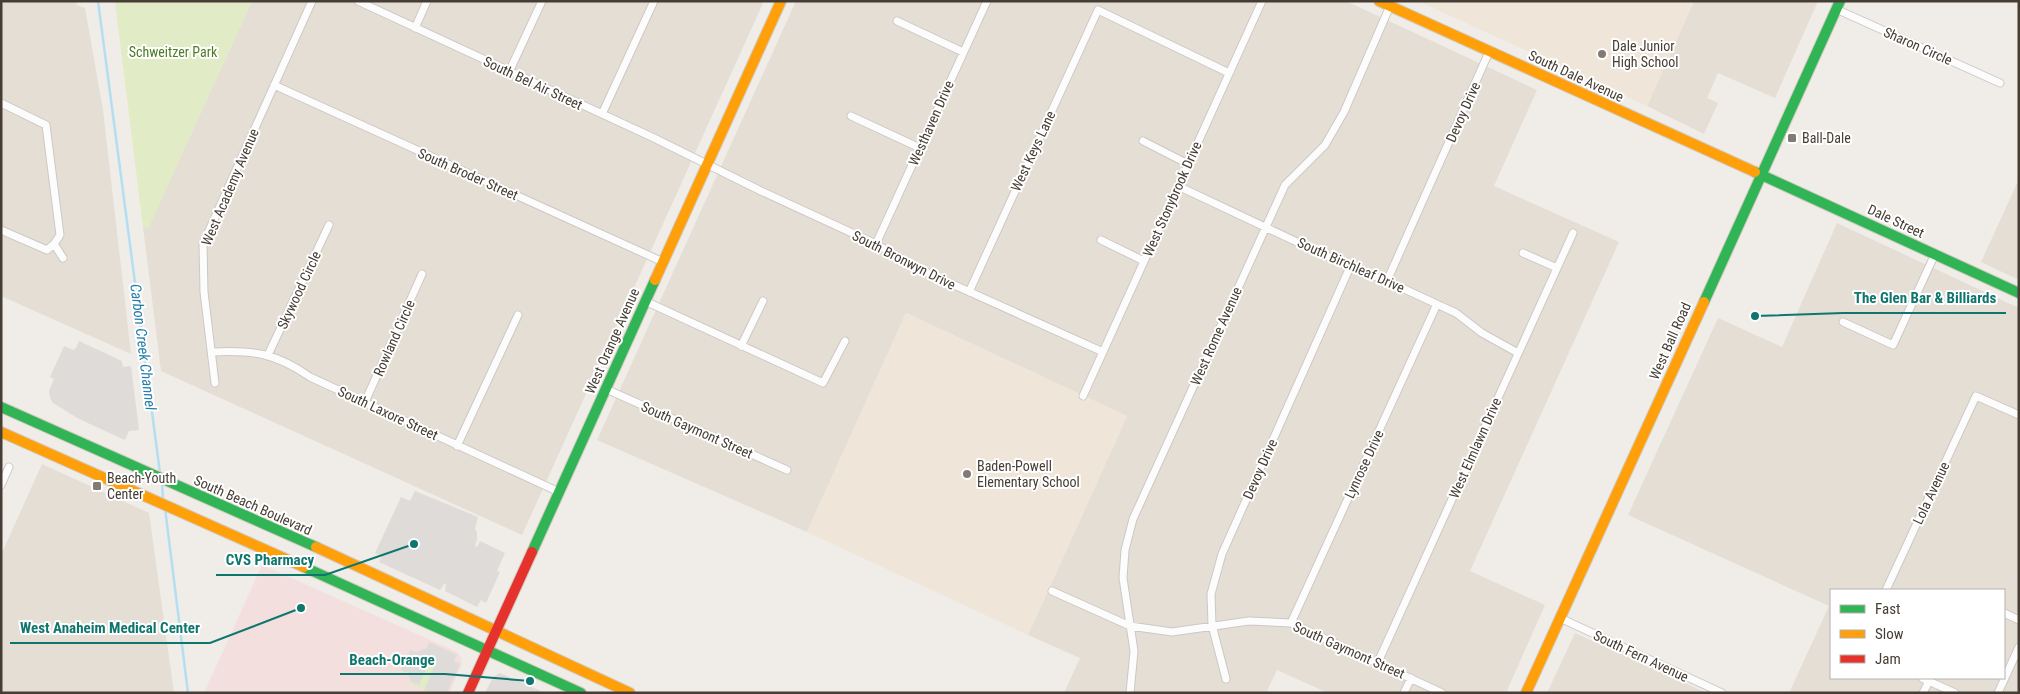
<svg xmlns="http://www.w3.org/2000/svg" width="2020" height="694" font-family="'Roboto Condensed',sans-serif">
<style>
.residential{fill:#e5ded5;fill-rule:evenodd}
.education{fill:#efe6d9}
.medical{fill:#f3e0de}
.green{fill:#e1ebc6}
.parking{fill:#dfdbd8}
.lines{fill:none;stroke-linecap:round;stroke-linejoin:round}
.stream{stroke:#b4dff1;stroke-width:2.5}
.street-casing{stroke:#ccc8c4;stroke-width:9}
.fast-casing{stroke:#d1cabf;stroke-width:12}
.slow-casing{stroke:#d1cabf;stroke-width:12}
.jam-casing{stroke:#d1cabf;stroke-width:12}
.street{stroke:#fdfcfc;stroke-width:7}
.fast{stroke:#30b455;stroke-width:10}
.slow{stroke:#ff9f0a;stroke-width:10}
.jam{stroke:#e5322d;stroke-width:10}
.poi-dot{fill:#827a73;stroke:#fff;stroke-width:2}
.labels{text-anchor:middle;stroke-width:4;stroke-linejoin:round;paint-order:stroke}
.poi-label{font-size:14px;fill:#463d34;stroke:#fff;text-anchor:start}
.street-label{font-size:14px;fill:#463d34;stroke:#fff}
.park-label{font-size:14px;fill:#4e7c23;stroke:#fff}
.water-label{font-size:15px;font-style:italic;fill:#237ea8;stroke:#fff}
.leader{fill:none;stroke:#0f766e;stroke-width:2}
.callout-dot{fill:#0f766e;stroke:#fff;stroke-width:2}
.callout-label{font-size:15px;text-anchor:middle;font-weight:bold;fill:#0f766e;stroke:#fff;stroke-width:4;stroke-linejoin:round;paint-order:stroke}
</style>
<rect width="100%" height="100%" fill="#f0ece8"/>
<path class="residential" d="M1 1H78L76 5 85 8 103 110 131 354 1 296Z
M252 1H764L522 535 161 371 143 227 148 228Z
M796 1H1346L1537 90 1494 186 1619 242 1470 571 1545 605 1506 693H1328L1277 670 1266 693H1064L1080 658 1028 635 1127 416 906 313 807 532 597 440Z
M1694 1H1818L1775 98 1718 73 1707 98 1718 103 1704 134 1647 106Z
M2019 179V280L1981 262Z
M1837 223 2019 308V693H1789L1829 606 1628 515 1718 318 1782 347ZM1831 590H2004V678H1831Z
M42 464 149 513 174 693H1V555Z
M1575 633 1707 693H1547Z"/>
<path class="education" d="M1418 1H1694L1647 106Z
M906 313 1127 416 1028 635 807 532Z"/>
<path class="medical" d="M262 565 457 652 461 657 462 664 449 693H204Z"/>
<path class="green" d="M115 1H252L148 229 143 227Z
M430 660 437 663 424 691 418 687 407 683 411 682 419 685Z"/>
<path class="parking" d="M79 341 122 361 123 367 131 366 139 430 129 431 125 440 79 419 53 403 50 398 49 391 54 379 50 377 64 346 73 350 76 348Z
M415 491 478 517 475 529 477 532V540L475 546 477 547 480 541 505 553 497 571 500 572 486 603 481 600 477 607 445 591 446 584H444L440 590 379 562 382 556 375 553 401 497 410 501Z
M429 642 457 655 454 661 460 664 447 693 424 691 436 662 430 660 419 685 411 682 408 673 401 670 410 650 416 652 427 648Z
M500 673 543 692 485 693 493 677Z"/>
<g class="lines">
<path class="stream" d="M98 1 160 473
M162 484 163 498
M165 508 188 693"/>
<defs>
<path id="street" d="M358 1 654 138 761 191 876 244 921 270 1103 352
M1836 9 2000 83
M897 21 963 52
M415 28 427 1
M509 72 542 1
M274 85 663 262
M1 103 46 125 60 235 54 244 47 250 1 230
M602 114 654 1
M851 116 920 148
M1143 141 1188 164
M1178 186 1350 267 1387 281 1456 313 1482 333 1518 353
M1101 240 1144 261
M54 244 63 258
M876 244 987 1
M1523 253 1557 268
M1387 281 1489 52
M969 292 1098 10 1229 73
M645 301 823 383 845 341
M1843 322 1893 345 1935 254
M741 346 763 301
M213 352C253 350 276 353 310 377L559 492
M268 355 329 225
M215 383 204 292 203 244 312 1
M606 389 787 470
M1083 396 1262 1
M365 402 422 274
M457 446 518 315
M1 485 9 467
M1886 590 1976 396 2019 415
M1052 591 1130 626 1172 632 1249 621 1291 623 1442 693
M2004 613 2019 620
M1560 618 1722 693
M1291 623 1437 304
M1378 662 1573 233
M1922 678 1955 693
M1226 679 1212 625 1211 594 1222 554 1350 267
M1130 693 1134 651 1123 578 1125 550 1133 519 1285 185 1325 145 1344 112 1390 6
M1404 693 1411 678
M1923 693 1929 681
M1998 693 2019 647"/>
<path id="fast" d="M1755 172 2019 293
M1704 302 1840 1
M1 407 316 547
M532 552 655 280
M304 567 581 693"/>
<path id="slow" d="M1379 1 1755 172
M655 280 781 1
M1 432 304 567
M316 547 630 693
M1526 693 1704 302"/>
<path id="jam" d="M468 693 532 552"/>
</defs>
<use href="#street" class="street-casing"/>
<use href="#fast" class="fast-casing"/>
<use href="#slow" class="slow-casing"/>
<use href="#jam" class="jam-casing"/>
<use href="#street" class="street"/>
<use href="#fast" class="fast"/>
<use href="#slow" class="slow"/>
<use href="#jam" class="jam"/>
</g>
<g class="poi-dot">
<circle cx="1602" cy="54" r="5"/>
<rect x="1787" y="133" width="10" height="10" rx="2.5"/>
<circle cx="967" cy="474" r="5"/>
<rect x="92" y="481" width="10" height="10" rx="2.5"/>
</g>
<g class="labels">
<g class="poi-label">
<text x="1612" y="51">Dale Junior<tspan x="1612" dy="16">High School</tspan></text>
<text x="1802" y="143">Ball-Dale</text>
<text x="977" y="471">Baden-Powell<tspan x="977" dy="16">Elementary School</tspan></text>
<text x="107" y="483">Beach-Youth<tspan x="107" dy="16">Center</tspan></text>
</g>
<g class="street-label">
<text transform="translate(1918 46) rotate(24)" y="5">Sharon Circle</text>
<text transform="translate(1576 76) rotate(25)" y="5">South Dale Avenue</text>
<text transform="translate(533 83) rotate(25)" y="5">South Bel Air Street</text>
<text transform="translate(1463 112) rotate(-66)" y="5">Devoy Drive</text>
<text transform="translate(931 123) rotate(-66)" y="5">Westhaven Drive</text>
<text transform="translate(1033 151) rotate(-65)" y="5">West Keys Lane</text>
<text transform="translate(468 174) rotate(24)" y="5">South Broder Street</text>
<text transform="translate(230 187) rotate(-67)" y="5">West Academy Avenue</text>
<text transform="translate(1172 199) rotate(-66)" y="5">West Stonybrook Drive</text>
<text transform="translate(1896 221) rotate(25)" y="5">Dale Street</text>
<text transform="translate(904 260) rotate(27)" y="5">South Bronwyn Drive</text>
<text transform="translate(1351 265) rotate(24)" y="5">South Birchleaf Drive</text>
<text transform="translate(299 290) rotate(-65)" y="5">Skywood Circle</text>
<text transform="translate(1216 336) rotate(-66)" y="5">West Rome Avenue</text>
<text transform="translate(394 338) rotate(-66)" y="5">Rowland Circle</text>
<text transform="translate(612 341) rotate(-66)" y="5">West Orange Avenue</text>
<text transform="translate(1670 341) rotate(-66)" y="5">West Ball Road</text>
<text transform="translate(388 413) rotate(25)" y="5">South Laxore Street</text>
<text transform="translate(697 430) rotate(24)" y="5">South Gaymont Street</text>
<text transform="translate(1475 448) rotate(-66)" y="5">West Elmlawn Drive</text>
<text transform="translate(1364 464) rotate(-65)" y="5">Lynrose Drive</text>
<text transform="translate(1260 469) rotate(-66)" y="5">Devoy Drive</text>
<text transform="translate(1931 493) rotate(-65)" y="5">Lola Avenue</text>
<text transform="translate(253 505) rotate(24)" y="5">South Beach Boulevard</text>
<text transform="translate(1349 650) rotate(24)" y="5">South Gaymont Street</text>
<text transform="translate(1641 656) rotate(25)" y="5">South Fern Avenue</text>
</g>
<g class="park-label">
<text x="173" y="57">Schweitzer Park</text>
</g>
<g class="water-label">
<text transform="translate(143 347) rotate(83)" y="5">Carbon Creek Channel</text>
</g>
</g>
<path class="leader" d="M1755 316L1843 313H2006M414 544L325 575H216M301 608L210 643H10M530 681L445 674H340"/>
<g class="callout-dot">
<circle cx="1755" cy="316" r="5"/>
<circle cx="414" cy="544" r="5"/>
<circle cx="301" cy="608" r="5"/>
<circle cx="530" cy="681" r="5"/>
</g>
<g class="callout-label">
<text x="1925" y="303">The Glen Bar &amp; Billiards</text>
<text x="270" y="565">CVS Pharmacy</text>
<text x="110" y="633">West Anaheim Medical Center</text>
<text x="392" y="665">Beach-Orange</text>
</g>
<rect width="2020" height="694" fill="none" stroke="#463d34" stroke-width="5"/>
<rect x="1830" y="589" width="175" height="90" fill="#ffffff" stroke="#b5b1ae"/>
<rect x="1840" y="605" width="25" height="8" fill="#30b455" stroke="#b5b1ae"/>
<text x="1875" y="614" font-size="15" fill="#463d34">Fast</text>
<rect x="1840" y="630" width="25" height="8" fill="#ff9f0a" stroke="#b5b1ae"/>
<text x="1875" y="639" font-size="15" fill="#463d34">Slow</text>
<rect x="1840" y="655" width="25" height="8" fill="#e5322d" stroke="#b5b1ae"/>
<text x="1875" y="664" font-size="15" fill="#463d34">Jam</text>
</svg>
